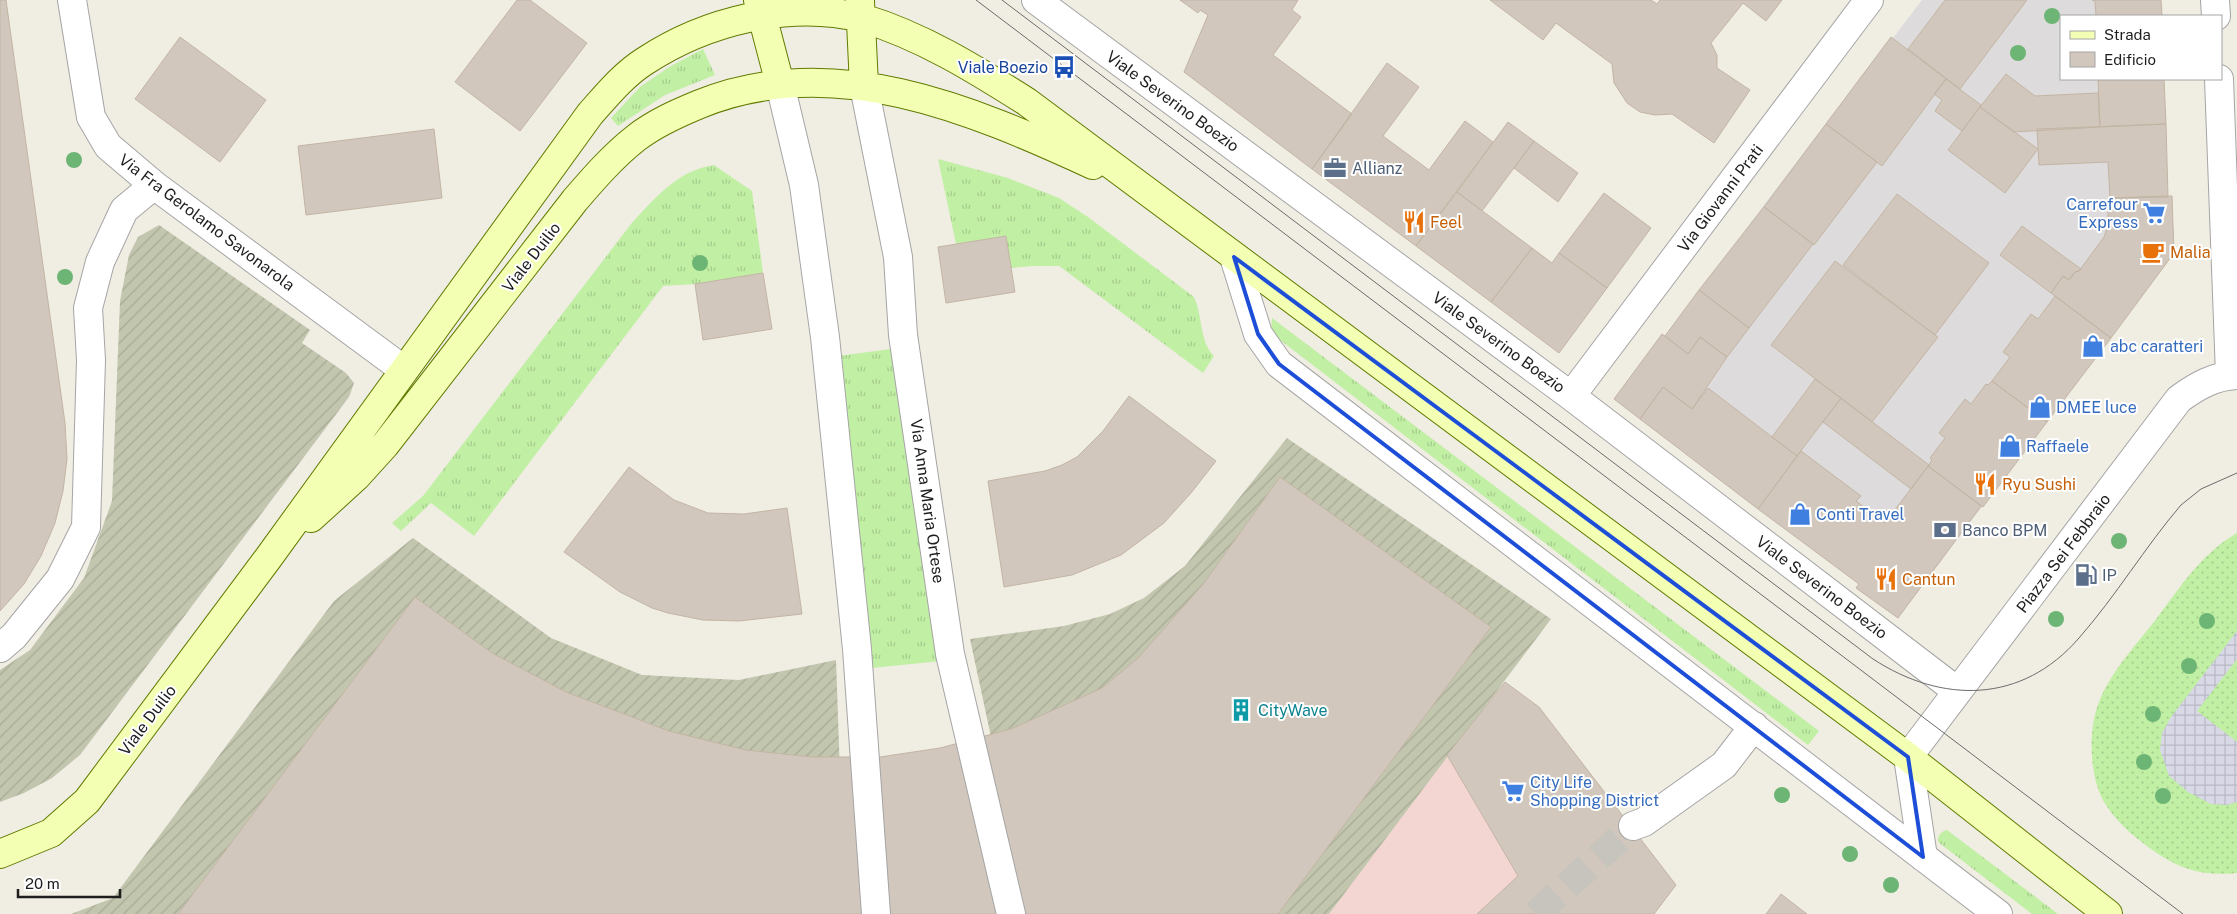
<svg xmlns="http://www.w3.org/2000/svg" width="2237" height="914" font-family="'Public Sans',sans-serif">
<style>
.residential{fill:#dddbdb}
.commercial{fill:#f3d6d1}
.construction{fill:url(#construction-furrows)}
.grass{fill:url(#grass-tufts)}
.garden{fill:url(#garden-dots)}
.plaza{fill:url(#plaza-grid)}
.building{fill:#d1c7bc;stroke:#c3b5a4}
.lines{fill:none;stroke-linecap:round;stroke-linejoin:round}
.street-tunnel{stroke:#c6c4bc;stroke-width:28;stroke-dasharray:28 14;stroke-linecap:butt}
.street-casing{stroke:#a5a5a5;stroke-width:30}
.secondary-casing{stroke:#607b00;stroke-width:30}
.street{stroke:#fff;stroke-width:28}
.secondary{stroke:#f3ffb3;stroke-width:28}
.tram{stroke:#6c6c6c;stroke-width:1}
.tree{fill:#6db575}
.marked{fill:none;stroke:#1d4ed8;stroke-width:4;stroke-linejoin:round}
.labels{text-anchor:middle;stroke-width:4;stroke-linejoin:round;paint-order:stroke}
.transit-label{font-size:16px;fill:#164399;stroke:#fff;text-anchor:end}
.street-label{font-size:16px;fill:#1e1e1e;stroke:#fff}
.service-label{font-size:16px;fill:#4e5e75;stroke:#fff;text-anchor:start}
.shop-label{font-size:16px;fill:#366cbe;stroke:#fff;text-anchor:start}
.food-label{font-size:16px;fill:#c56008;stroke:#fff;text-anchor:start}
.culture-label{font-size:16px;fill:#0d838f;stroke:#fff;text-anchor:start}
</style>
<defs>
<pattern id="construction-furrows" width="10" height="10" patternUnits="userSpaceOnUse" patternTransform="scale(1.25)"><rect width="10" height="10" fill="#c3c6ae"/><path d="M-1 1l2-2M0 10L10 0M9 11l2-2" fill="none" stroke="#a7aa95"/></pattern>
<pattern id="grass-tufts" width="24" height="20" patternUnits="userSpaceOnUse" patternTransform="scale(1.25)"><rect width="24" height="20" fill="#c1efa4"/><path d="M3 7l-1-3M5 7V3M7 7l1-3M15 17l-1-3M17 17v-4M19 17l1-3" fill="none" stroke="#a5cc8d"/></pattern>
<pattern id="garden-dots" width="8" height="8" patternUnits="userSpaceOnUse" patternTransform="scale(1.25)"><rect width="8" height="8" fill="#c1efa4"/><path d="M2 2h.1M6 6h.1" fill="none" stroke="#a5cc8d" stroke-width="1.8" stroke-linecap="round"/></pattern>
<pattern id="plaza-grid" width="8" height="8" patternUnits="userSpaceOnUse" patternTransform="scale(1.25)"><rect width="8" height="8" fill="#d9d8e6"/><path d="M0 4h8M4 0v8" fill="none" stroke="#bab9c5"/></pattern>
</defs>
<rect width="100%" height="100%" fill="#f0ede3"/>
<path class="residential" d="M1922 0H2161L2162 16H2061V79H2164L2168 196H2172L2174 253 1898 618 1856 588 1859 584 1614 399 1662 334 1665 336 1891 37 1893 38Z"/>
<path class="commercial" d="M1505 682 1539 707 1676 885 1654 914H1329L1447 755Z"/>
<path class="construction" d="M159 225 310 330 302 343 346 373 354 383 349 397 80 755 52 778 24 793 0 802V670L30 650 84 578 112 501 120 301 129 255 138 237Z
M1287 438 1551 619 1329 914H1029L970 639 1064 626 1110 614 1144 598 1185 566Z
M413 538 551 638 642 675 739 680 836 660 845 914H71L113 898 334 601Z"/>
<path class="grass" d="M703 49 715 75 665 95 618 126 611 118 640 87 669 67Z
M938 159 1008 178 1059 198 1088 217 1194 297C1203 316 1199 341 1214 356L1203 373 1059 266H1032L1011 268 1006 236 956 244Z
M714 165 752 191 763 273 695 284 663 286 474 536 431 503 401 531 392 523 423 496 631 224C654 199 678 170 714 165Z
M1272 318 1819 731 1808 745 1271 333Z
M898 348 941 661 872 668 831 357Z
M1947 830 2058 914H2032L1938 842C1938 835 1940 832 1947 830Z"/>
<path class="garden" d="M2237 533V873C2198 877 2174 867 2143 843 2128 832 2113 817 2104 802 2089 776 2088 729 2099 702 2111 671 2137 644 2157 618 2181 586 2202 553 2237 533Z"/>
<path class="plaza" d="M2237 631V659L2197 711 2237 742V802L2227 805 2211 804 2188 792 2169 776 2160 750 2162 733 2171 717Z"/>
<path class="building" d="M0 0H6L65 423 67 459 63 491 55 523 41 556 24 584 0 611Z
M517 0H530L587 43 520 131 455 82Z
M1180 0H1298L1292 10 1301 17 1273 55 1352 114 1312 169 1184 72 1208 15 1200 10 1198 13Z
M1490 0H1651L1657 4 1660 0H1782L1766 21 1743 3 1711 43 1717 55V68L1750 90 1714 143 1672 114 1655 115 1640 112 1627 103 1614 83 1612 64 1556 23 1543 40Z
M1945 0H2027L1960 89 1908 49Z
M2092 0H2161L2162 16H2096L2095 1Z
M180 37 266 100 220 162 135 99Z
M1891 37 1946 79 1882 166 1826 124Z
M1387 63 1419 87 1383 136 1429 170 1465 121 1493 142 1416 246 1312 169Z
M2006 74 2035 96 2098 93 2100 127 2014 132 1980 107Z
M1946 79 1981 105 1962 131 1935 111 1942 100 1934 94Z
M2098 79H2164L2166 124 2100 127Z
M1980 107 2038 149 2005 193 1948 150Z
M1508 122 1534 141 1482 211 1457 192Z
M1826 124 1877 162 1814 245 1764 207Z
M2166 124 2168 197 2110 198 2108 162 2039 165 2037 129Z
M434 129 442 198 306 215 298 146Z
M1534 141 1578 173 1558 202 1514 168Z
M1457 192 1532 248 1491 302 1416 246Z
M1604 193 1651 228 1607 288 1559 253Z
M1897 194 1989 263 1935 335 1843 265Z
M2172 196 2174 253 2111 338 2051 293 2063 276 2069 280 2075 272 2079 271 2104 237 2108 225V198Z
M1764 207 1813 244 1749 328 1699 290Z
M2022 226 2081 269 2079 271 2075 272 2069 280 2063 276 2051 293 2000 255Z
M1006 236 1015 292 946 303 938 247Z
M1532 248 1552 263 1559 253 1607 288 1559 353 1491 302Z
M1835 261 1938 337 1872 422 1771 345Z
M763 273 772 329 703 340 695 284Z
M1699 290 1749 328 1727 357 1700 337 1688 354 1665 336Z
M2055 296 2111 338 2047 422 1992 381 2010 357 2003 352 2031 314 2038 319Z
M1662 334 1688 354 1700 337 1727 357 1692 409 1663 387 1640 419 1614 399Z
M1815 379 1841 398 1797 456 1772 437Z
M1992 381 2047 422 1983 507 1928 466 1932 460 1930 458 1945 438 1939 433 1965 399 1971 404 1986 384 1988 385Z
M1663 387 1692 409 1708 388 1797 456 1758 509 1640 419Z
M1129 396 1216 461 1191 493 1164 523 1121 555 1072 575 1004 587 988 481 1045 471 1062 465 1077 457 1103 431Z
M1841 398 1929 465 1911 489 1823 422Z
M1801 451 1861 496 1856 501 1885 523 1928 466 1981 506 1898 618 1856 588 1859 584 1758 509Z
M629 467 674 500 708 513 744 514 787 508 802 614 739 621 703 620 668 613 652 608 620 592 564 552Z
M1280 477 1491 627 1278 914H178L415 597 492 653 566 692 669 731 746 750 812 757H880L940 748 1011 729 1102 688 1139 657 1204 583Z
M1505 682 1539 707 1676 885 1654 914H1477L1518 876 1447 755Z
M1781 894 1807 914H1766Z"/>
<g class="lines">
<path class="street-tunnel" d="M1536 914 1633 826"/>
<defs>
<path id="street" d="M72 0 91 117 108 146 154 185 404 370
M1036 0 1571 396 1957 691
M2215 0 2216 16
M2219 79 2230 375
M780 84 804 185 825 337 857 649 876 914
M864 86 898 257 903 335 950 654 1011 914
M1234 257 1258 334 1279 364 1998 914
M1571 396 1869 0
M0 648 14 636 60 579 86 527 91 360 88 308 100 262 124 210 154 185
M1633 826 1644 822 1724 765 1754 726
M1923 857 1908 757 2179 399C2197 386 2214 376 2237 375"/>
<path id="secondary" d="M758 0 780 84
M860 1 864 86
M311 518 356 477 385 445 575 200C594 178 613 156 636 138 655 123 678 113 700 104 833 50 971 109 1093 165
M0 854 51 833 87 801 269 557 590 114C607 95 623 75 645 61 706 21 789 0 862 18 922 36 975 69 1027 102L1908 757 2108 914"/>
</defs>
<use href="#street" class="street-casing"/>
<use href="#secondary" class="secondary-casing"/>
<use href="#street" class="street"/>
<use href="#secondary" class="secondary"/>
<path class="tram" d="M976 0 2183 914
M1002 0 1873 659C1942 704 2022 704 2079 638 2116 596 2145 547 2181 505L2201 489 2237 473"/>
</g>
<g class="tree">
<circle cx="2052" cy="16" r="8"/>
<circle cx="2018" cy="53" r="8"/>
<circle cx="74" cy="160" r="8"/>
<circle cx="700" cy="263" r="8"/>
<circle cx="65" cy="277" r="8"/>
<circle cx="2119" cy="541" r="8"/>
<circle cx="2056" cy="619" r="8"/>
<circle cx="2207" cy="621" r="8"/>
<circle cx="2189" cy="666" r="8"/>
<circle cx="2153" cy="714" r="8"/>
<circle cx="2144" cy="762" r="8"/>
<circle cx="1782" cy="795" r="8"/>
<circle cx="2163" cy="796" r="8"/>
<circle cx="1850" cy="854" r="8"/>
<circle cx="1891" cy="885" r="8"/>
</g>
<path class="marked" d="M1234 257 1908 757 1923 857 1279 364 1258 334Z"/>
<defs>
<symbol id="bus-bare" viewBox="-9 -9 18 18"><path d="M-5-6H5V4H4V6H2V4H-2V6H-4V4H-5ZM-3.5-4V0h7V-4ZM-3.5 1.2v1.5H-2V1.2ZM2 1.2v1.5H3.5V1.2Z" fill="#1a4fb4" stroke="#fff" stroke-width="2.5" paint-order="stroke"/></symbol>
<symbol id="office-bare" viewBox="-9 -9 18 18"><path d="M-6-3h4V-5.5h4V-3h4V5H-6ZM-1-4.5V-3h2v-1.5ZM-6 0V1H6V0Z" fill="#5c6f8a" stroke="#fff" stroke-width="2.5" paint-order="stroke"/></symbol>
<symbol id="supermarket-bare" viewBox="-9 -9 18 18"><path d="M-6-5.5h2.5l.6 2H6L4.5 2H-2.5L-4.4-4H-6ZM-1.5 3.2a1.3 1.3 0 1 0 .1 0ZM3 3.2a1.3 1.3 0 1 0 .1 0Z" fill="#3f7fe0" stroke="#fff" stroke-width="2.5" paint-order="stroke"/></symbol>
<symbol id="restaurant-bare" viewBox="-9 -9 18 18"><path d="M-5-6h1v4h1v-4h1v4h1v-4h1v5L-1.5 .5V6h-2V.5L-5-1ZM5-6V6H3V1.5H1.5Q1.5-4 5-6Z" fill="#e8710a" stroke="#fff" stroke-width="2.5" paint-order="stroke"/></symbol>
<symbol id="cafe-bare" viewBox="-9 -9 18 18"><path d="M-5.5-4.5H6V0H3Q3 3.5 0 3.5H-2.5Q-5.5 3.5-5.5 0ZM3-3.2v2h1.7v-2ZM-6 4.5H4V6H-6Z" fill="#e8710a" stroke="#fff" stroke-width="2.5" paint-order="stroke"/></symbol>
<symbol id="shop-bare" viewBox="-9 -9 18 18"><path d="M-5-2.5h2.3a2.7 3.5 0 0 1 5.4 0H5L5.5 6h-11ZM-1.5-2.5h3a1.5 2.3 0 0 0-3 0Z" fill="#3f7fe0" stroke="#fff" stroke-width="2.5" paint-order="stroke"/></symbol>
<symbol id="bank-bare" viewBox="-9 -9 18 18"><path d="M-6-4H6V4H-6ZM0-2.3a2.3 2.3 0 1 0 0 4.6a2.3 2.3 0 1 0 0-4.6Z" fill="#5c6f8a" stroke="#fff" stroke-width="2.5" paint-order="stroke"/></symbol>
<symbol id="fuel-bare" viewBox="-9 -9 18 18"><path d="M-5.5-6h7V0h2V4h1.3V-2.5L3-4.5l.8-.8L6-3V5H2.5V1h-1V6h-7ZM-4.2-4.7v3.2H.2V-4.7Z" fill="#5c6f8a" stroke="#fff" stroke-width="2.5" paint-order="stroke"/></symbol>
<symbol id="building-bare" viewBox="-9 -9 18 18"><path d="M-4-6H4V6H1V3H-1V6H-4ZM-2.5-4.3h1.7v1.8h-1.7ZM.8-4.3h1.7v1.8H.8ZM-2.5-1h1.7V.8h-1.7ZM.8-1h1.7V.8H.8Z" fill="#0f9aa8" stroke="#fff" stroke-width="2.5" paint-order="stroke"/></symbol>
</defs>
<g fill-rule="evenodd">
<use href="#bus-bare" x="1048" y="51" width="32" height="32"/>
<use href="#office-bare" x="1319" y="152" width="32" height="32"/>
<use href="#supermarket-bare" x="2138" y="197" width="32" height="32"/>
<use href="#restaurant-bare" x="1398" y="206" width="32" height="32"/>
<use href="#cafe-bare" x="2137" y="236" width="32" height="32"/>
<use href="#shop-bare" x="2077" y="330" width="32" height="32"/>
<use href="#shop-bare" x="2024" y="391" width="32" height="32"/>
<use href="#shop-bare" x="1994" y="430" width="32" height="32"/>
<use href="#restaurant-bare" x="1969" y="468" width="32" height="32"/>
<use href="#shop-bare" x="1784" y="498" width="32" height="32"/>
<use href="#bank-bare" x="1929" y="514" width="32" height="32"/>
<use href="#fuel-bare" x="2070" y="559" width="32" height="32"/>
<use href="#restaurant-bare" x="1870" y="563" width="32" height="32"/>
<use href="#building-bare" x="1225" y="694" width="32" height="32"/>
<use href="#supermarket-bare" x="1497" y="775" width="32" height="32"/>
</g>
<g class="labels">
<g class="transit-label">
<text x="1048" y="73">Viale Boezio</text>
</g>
<g class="street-label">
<text transform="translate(1173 101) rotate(36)" y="6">Viale Severino Boezio</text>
<text transform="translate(1720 198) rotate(-53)" y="6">Via Giovanni Prati</text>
<text transform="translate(207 222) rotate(37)" y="6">Via Fra Gerolamo Savonarola</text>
<text transform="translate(531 257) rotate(-52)" y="6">Viale Duilio</text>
<text transform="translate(1499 342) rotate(36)" y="6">Viale Severino Boezio</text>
<text transform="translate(928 501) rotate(82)" y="6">Via Anna Maria Ortese</text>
<text transform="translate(2063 553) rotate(-53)" y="6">Piazza Sei Febbraio</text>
<text transform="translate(1822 587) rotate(37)" y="6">Viale Severino Boezio</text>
<text transform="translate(147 720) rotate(-53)" y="6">Viale Duilio</text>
</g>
<g class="service-label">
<text x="1352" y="174">Allianz</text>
<text x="1962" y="536">Banco BPM</text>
<text x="2102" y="581">IP</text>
</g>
<g class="shop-label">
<text x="2138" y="210" text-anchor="end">Carrefour<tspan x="2138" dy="18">Express</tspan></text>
<text x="2110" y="352">abc caratteri</text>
<text x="2056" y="413">DMEE luce</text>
<text x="2026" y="452">Raffaele</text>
<text x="1816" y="520">Conti Travel</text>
<text x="1530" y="788">City Life<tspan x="1530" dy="18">Shopping District</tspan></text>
</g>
<g class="food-label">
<text x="1430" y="228">Feel</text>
<text x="2170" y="258">Malia</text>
<text x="2002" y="490">Ryu Sushi</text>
<text x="1902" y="585">Cantun</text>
</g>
<g class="culture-label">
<text x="1258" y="716">CityWave</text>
</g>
</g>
<rect x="2060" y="15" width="162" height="65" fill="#ffffff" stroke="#a5a5a5"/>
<rect x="2070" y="31" width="25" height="8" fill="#f3ffb3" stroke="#a5a5a5"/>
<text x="2104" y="40" font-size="15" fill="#1e1e1e">Strada</text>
<rect x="2070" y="52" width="25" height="15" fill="#d1c7bc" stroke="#a5a5a5"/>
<text x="2104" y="65" font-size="15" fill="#1e1e1e">Edificio</text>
<path d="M18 889v8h102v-8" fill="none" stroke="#1e1e1e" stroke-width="2.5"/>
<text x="25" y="889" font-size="15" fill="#1e1e1e" stroke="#ffffff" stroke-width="4" paint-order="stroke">20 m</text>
</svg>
